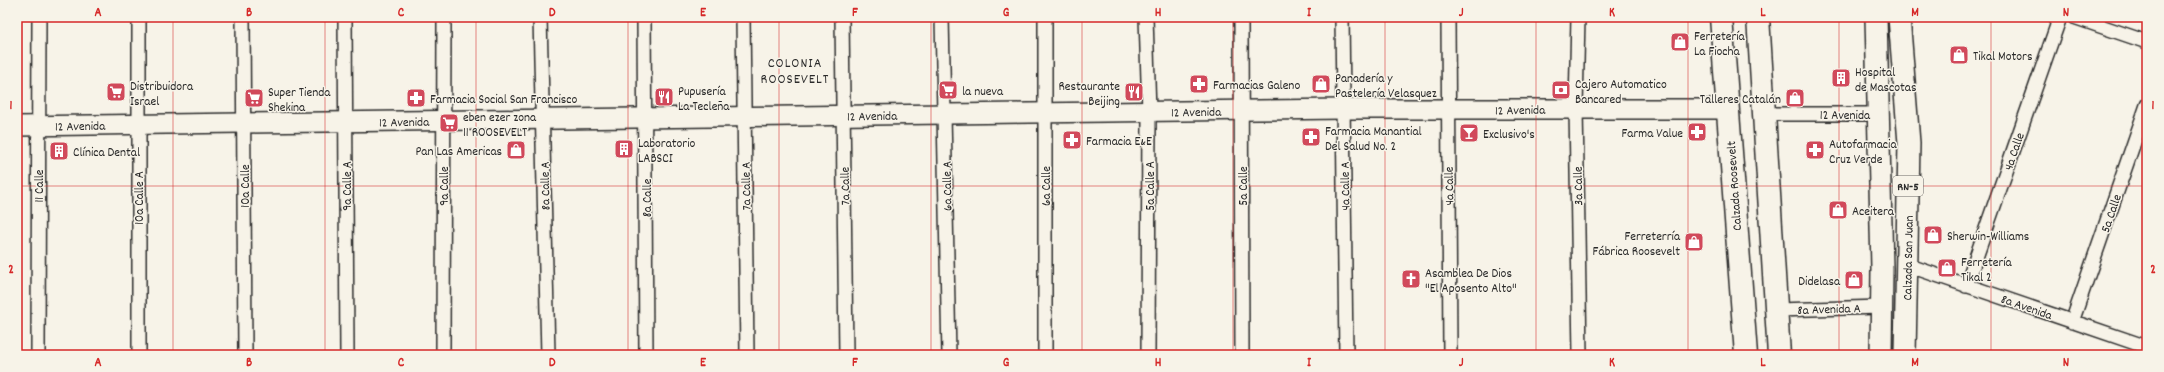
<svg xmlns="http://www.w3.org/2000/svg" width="2164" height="372" font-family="Dekko,sans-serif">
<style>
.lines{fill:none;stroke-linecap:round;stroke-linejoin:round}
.street-casing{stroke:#2b2b2b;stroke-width:16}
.secondary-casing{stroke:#2b2b2b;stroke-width:22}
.primary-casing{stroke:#2b2b2b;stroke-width:24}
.highway-casing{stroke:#2b2b2b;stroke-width:25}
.street{stroke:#f7f3e8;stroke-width:13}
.secondary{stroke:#f7f3e8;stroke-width:19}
.primary{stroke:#f7f3e8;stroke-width:21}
.highway{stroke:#f7f3e8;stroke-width:22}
.grid{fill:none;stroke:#d62828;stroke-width:1;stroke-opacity:0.55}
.labels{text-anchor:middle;stroke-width:3;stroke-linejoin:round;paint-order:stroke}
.shield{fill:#f7f3e8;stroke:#686764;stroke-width:1}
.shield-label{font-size:12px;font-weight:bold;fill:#2b2b2b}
.poi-label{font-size:13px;fill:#2b2b2b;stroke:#f7f3e8;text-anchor:start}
.street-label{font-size:13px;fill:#2b2b2b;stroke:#f7f3e8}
.neighbourhood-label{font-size:14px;letter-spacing:1px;fill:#2b2b2b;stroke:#f7f3e8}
.neatline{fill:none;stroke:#d62828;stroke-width:1.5}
.grid-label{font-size:13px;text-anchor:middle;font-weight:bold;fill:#d62828}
</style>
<rect width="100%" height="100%" fill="#f7f3e8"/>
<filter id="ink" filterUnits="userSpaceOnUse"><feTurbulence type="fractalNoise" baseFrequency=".025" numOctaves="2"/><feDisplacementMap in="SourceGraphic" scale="8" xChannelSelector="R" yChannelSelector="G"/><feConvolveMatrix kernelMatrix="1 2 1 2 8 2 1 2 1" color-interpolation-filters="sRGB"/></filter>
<g filter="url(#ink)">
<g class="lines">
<defs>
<path id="street" d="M139 17V355
M243 17 245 355
M345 17 347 355
M540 17 548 355
M644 17 646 355
M743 17 747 355
M842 17 846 355
M942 17 949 355
M1045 17V355
M1146 17 1149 112 1148 355
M1241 17 1242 355
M1342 17 1346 355
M1448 17 1450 355
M1578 17 1576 108 1580 355
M2074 17 2147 42
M1764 114H1877
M1907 265 2147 347
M1966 286 2060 17
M1776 310 1882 307
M2072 322 2147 105
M38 355 39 17
M443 355 444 17"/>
<path id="secondary" d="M17 126 1343 109H1727"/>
<path id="primary" d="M1876 17 1882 268 1881 355
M1899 17 1909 143 1905 355"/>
<path id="highway" d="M1721 17 1746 355
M1758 17 1779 355"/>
</defs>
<use href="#street" class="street-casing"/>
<use href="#secondary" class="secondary-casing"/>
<use href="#primary" class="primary-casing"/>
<use href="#highway" class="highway-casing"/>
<use href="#street" class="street"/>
<use href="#secondary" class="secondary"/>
<use href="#primary" class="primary"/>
<use href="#highway" class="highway"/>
</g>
</g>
<path class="grid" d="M173 17V355M325 17V355M476 17V355M628 17V355M779 17V355M931 17V355M1082 17V355M1233 17V355M1385 17V355M1536 17V355M1688 17V355M1839 17V355M1991 17V355M17 186H2147"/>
<defs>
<symbol id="shop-square" viewBox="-11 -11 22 22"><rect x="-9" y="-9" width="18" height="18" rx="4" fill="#d1495b" stroke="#f7f3e8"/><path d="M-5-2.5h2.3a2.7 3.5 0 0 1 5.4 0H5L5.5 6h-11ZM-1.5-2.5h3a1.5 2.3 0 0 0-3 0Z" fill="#fff"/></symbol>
<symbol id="building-square" viewBox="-11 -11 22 22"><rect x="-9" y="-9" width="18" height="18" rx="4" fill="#d1495b" stroke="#f7f3e8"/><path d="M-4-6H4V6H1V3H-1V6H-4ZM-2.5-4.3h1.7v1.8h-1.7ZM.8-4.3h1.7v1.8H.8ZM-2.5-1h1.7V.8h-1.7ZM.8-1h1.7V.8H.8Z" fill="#fff"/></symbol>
<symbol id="pharmacy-square" viewBox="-11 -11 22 22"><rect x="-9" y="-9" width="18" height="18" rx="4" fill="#d1495b" stroke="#f7f3e8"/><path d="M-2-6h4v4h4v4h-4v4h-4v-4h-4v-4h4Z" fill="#fff"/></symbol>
<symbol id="supermarket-square" viewBox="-11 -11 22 22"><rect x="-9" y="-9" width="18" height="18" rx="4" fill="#d1495b" stroke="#f7f3e8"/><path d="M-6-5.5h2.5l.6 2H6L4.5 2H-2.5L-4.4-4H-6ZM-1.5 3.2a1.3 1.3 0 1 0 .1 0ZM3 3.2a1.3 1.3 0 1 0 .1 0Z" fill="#fff"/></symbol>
<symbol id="bank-square" viewBox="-11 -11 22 22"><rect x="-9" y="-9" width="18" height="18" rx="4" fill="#d1495b" stroke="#f7f3e8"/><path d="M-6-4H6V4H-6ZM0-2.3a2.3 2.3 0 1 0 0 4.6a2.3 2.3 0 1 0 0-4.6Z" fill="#fff"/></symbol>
<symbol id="restaurant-square" viewBox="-11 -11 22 22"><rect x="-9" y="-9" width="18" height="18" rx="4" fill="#d1495b" stroke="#f7f3e8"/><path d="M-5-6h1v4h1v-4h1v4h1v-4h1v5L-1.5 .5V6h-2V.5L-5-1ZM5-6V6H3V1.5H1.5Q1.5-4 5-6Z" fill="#fff"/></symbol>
<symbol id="bar-square" viewBox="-11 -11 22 22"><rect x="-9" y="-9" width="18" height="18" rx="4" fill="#d1495b" stroke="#f7f3e8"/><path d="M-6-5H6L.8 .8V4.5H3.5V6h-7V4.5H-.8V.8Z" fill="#fff"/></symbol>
<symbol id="church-square" viewBox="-11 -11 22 22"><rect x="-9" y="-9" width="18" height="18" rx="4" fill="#d1495b" stroke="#f7f3e8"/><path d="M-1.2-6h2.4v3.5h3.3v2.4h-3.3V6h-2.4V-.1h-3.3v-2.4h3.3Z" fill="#fff"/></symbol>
</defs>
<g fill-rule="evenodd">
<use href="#shop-square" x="1669" y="31" width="22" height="22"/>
<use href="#shop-square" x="1948" y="44" width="22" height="22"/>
<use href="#building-square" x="1830" y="67" width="22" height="22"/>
<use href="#pharmacy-square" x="1188" y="73" width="22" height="22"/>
<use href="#shop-square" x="1310" y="73" width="22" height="22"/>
<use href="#supermarket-square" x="937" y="79" width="22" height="22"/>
<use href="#bank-square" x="1550" y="79" width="22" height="22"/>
<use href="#supermarket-square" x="105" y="81" width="22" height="22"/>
<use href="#restaurant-square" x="1123" y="81" width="22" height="22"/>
<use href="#restaurant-square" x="653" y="86" width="22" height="22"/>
<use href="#supermarket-square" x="243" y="87" width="22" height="22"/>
<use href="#pharmacy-square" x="405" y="87" width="22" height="22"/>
<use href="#shop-square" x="1784" y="87" width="22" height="22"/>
<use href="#supermarket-square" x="438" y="112" width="22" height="22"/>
<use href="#pharmacy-square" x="1686" y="121" width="22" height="22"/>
<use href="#bar-square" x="1458" y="122" width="22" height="22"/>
<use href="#pharmacy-square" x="1300" y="126" width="22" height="22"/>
<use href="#pharmacy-square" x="1061" y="129" width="22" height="22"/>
<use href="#building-square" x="613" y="138" width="22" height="22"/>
<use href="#shop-square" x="505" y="139" width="22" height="22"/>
<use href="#pharmacy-square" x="1804" y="139" width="22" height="22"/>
<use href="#building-square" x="48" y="140" width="22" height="22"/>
<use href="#shop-square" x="1827" y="199" width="22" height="22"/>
<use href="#shop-square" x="1922" y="224" width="22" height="22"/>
<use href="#shop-square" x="1683" y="231" width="22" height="22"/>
<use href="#shop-square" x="1936" y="257" width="22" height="22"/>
<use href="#church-square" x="1400" y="268" width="22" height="22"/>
<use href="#shop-square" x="1843" y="269" width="22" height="22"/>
</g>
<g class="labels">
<rect class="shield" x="1893" y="176" width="30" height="20" rx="3"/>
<g class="shield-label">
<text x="1908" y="190">RN-5</text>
</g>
<g class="poi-label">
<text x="1694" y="40">Ferretería<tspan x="1694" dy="15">La Fiocha</tspan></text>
<text x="1973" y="60">Tikal Motors</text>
<text x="1855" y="76">Hospital<tspan x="1855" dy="15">de Mascotas</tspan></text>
<text x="1335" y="82">Panadería y<tspan x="1335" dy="15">Pastelería Velasquez</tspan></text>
<text x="1575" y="88">Cajero Automatico<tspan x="1575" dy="15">Bancared</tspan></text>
<text x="1213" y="89">Farmacias Galeno</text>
<text x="130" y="90">Distribuidora<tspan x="130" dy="15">Israel</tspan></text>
<text x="1120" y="90" text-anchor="end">Restaurante<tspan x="1120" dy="15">Beijing</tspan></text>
<text x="678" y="95">Pupusería<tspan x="678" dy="15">La Tecleña</tspan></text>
<text x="962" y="95">la nueva</text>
<text x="268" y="96">Super Tienda<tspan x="268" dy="15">Shekina</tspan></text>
<text x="430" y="103">Farmacia Social San Francisco</text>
<text x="1781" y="103" text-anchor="end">Talleres Catalán</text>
<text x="463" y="121">eben ezer zona<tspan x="463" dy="15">11 ROOSEVELT</tspan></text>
<text x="1325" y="135">Farmacia Manantial<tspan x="1325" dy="15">Del Salud No. 2</tspan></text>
<text x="1683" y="137" text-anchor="end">Farma Value</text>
<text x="1483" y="138">Exclusivo's</text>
<text x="1086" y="145">Farmacia E&amp;E</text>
<text x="638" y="147">Laboratorio<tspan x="638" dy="15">LABSCI</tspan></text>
<text x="1829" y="148">Autofarmacia<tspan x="1829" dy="15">Cruz Verde</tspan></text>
<text x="502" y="155" text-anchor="end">Pan Las Americas</text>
<text x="73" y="156">Clínica Dental</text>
<text x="1852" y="215">Aceitera</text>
<text x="1680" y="240" text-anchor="end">Ferreterría<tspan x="1680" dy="15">Fábrica Roosevelt</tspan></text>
<text x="1947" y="240">Sherwin-Williams</text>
<text x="1961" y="266">Ferretería<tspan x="1961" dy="15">Tikal 2</tspan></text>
<text x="1425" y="277">Asamblea De Dios<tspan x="1425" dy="15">"El Aposento Alto"</tspan></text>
<text x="1840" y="285" text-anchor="end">Didelasa</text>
</g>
<g class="street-label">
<text transform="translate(1520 109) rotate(-1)" y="5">12 Avenida</text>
<text transform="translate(1196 111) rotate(-1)" y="5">12 Avenida</text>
<text x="1845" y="119">12 Avenida</text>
<text transform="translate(872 115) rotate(-1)" y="5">12 Avenida</text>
<text transform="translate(404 121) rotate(-1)" y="5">12 Avenida</text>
<text transform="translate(80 125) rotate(-1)" y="5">12 Avenida</text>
<text transform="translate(2013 151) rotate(-71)" y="5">4a Calle</text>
<text transform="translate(38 186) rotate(-90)" y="5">11 Calle</text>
<text transform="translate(244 186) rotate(-90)" y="5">10a Calle</text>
<text transform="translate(346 186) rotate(-90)" y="5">9a Calle A</text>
<text transform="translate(443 186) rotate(-90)" y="5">9a Calle</text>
<text transform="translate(544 186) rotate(-91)" y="5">8a Calle A</text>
<text transform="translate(745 186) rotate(-91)" y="5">7a Calle A</text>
<text transform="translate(844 186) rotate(-91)" y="5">7a Calle</text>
<text transform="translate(946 186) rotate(-91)" y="5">6a Calle A</text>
<text transform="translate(1045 186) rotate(-90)" y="5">6a Calle</text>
<text transform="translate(1149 186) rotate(-90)" y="5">5a Calle A</text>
<text transform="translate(1242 186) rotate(-90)" y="5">5a Calle</text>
<text transform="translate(1344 186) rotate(-91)" y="5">4a Calle A</text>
<text transform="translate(1448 186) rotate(-91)" y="5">4a Calle</text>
<text transform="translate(1577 186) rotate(-91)" y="5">3a Calle</text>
<text transform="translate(1733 186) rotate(-94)" y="5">Calzada Roosevelt</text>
<text transform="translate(138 198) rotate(-90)" y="5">10a Calle A</text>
<text transform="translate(646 198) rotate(-90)" y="5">8a Calle</text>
<text transform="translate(2110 213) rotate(-71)" y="5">5a Calle</text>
<text transform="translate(1907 258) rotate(-89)" y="5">Calzada San Juan</text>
<text transform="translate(2027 306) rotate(19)" y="5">8a Avenida</text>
<text transform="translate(1829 308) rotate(-2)" y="5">8a Avenida A</text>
</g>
<g class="neighbourhood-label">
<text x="795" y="67">COLONIA<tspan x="795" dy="16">ROOSEVELT</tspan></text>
</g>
</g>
<rect width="2164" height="372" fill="none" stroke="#f7f3e8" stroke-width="44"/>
<rect x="22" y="22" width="2120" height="328" class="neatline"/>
<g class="grid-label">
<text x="98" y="16">A</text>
<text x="249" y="16">B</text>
<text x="401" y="16">C</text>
<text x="552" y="16">D</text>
<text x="703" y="16">E</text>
<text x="855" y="16">F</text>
<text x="1006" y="16">G</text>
<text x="1158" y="16">H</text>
<text x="1309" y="16">I</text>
<text x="1461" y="16">J</text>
<text x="1612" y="16">K</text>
<text x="1763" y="16">L</text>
<text x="1915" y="16">M</text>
<text x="2066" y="16">N</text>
<text x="11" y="109">1</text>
<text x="2153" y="109">1</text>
<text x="11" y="273">2</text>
<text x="2153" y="273">2</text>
<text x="98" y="366">A</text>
<text x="249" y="366">B</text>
<text x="401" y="366">C</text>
<text x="552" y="366">D</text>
<text x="703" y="366">E</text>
<text x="855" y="366">F</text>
<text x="1006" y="366">G</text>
<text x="1158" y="366">H</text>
<text x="1309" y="366">I</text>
<text x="1461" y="366">J</text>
<text x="1612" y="366">K</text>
<text x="1763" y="366">L</text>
<text x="1915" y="366">M</text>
<text x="2066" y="366">N</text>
</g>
</svg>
